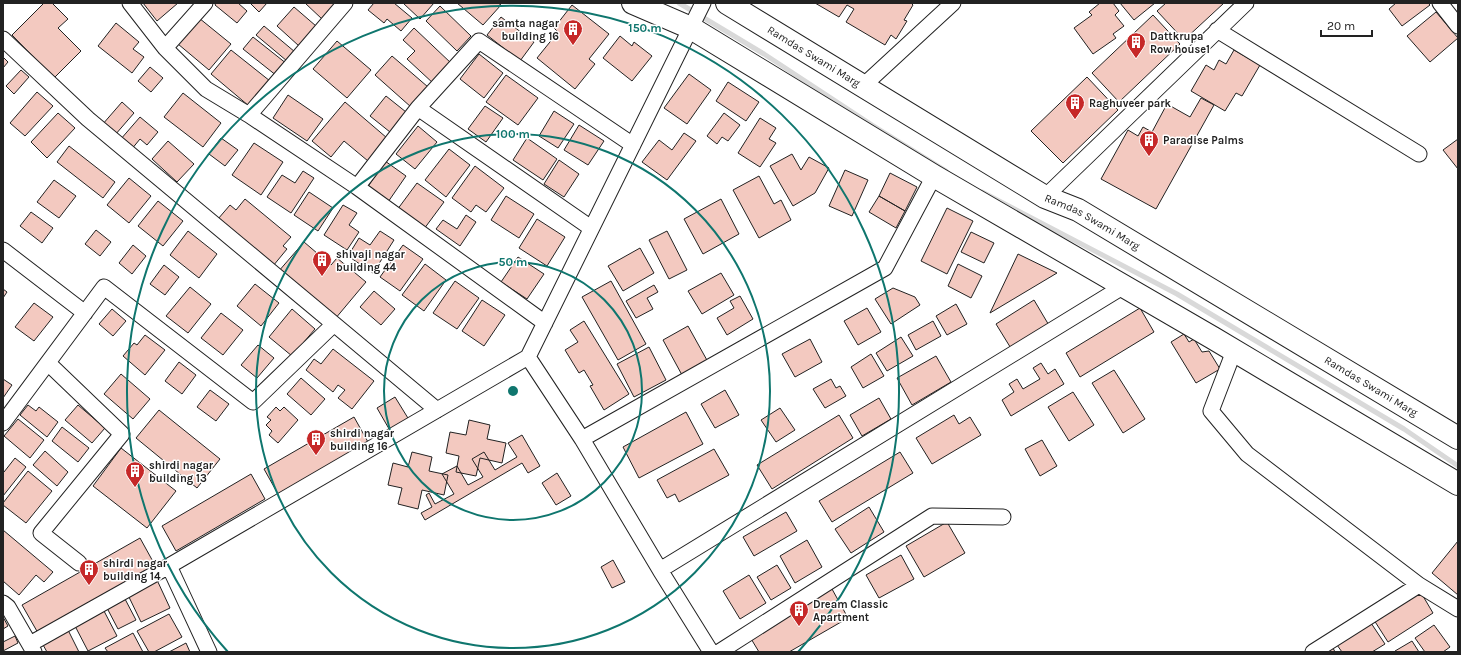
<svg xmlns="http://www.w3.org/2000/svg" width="1461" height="655" font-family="Karla,sans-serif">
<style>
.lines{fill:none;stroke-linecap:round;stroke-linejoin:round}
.stream{stroke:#d9d9d9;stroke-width:5}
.building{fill:#f3c9c0;stroke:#222}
.minor-casing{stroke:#222;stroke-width:17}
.primary-casing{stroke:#222;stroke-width:24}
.minor{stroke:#fff;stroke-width:15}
.primary{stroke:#fff;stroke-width:22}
.ring{fill:none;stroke:#0f766e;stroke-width:2}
.labels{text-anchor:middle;stroke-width:3;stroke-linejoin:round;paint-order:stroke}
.poi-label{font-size:11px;font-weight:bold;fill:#222;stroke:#fff;text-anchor:start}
.street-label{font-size:11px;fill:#222;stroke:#fff}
.centre{fill:#0f766e;stroke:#fff;stroke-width:2}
.ring-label{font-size:12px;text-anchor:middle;font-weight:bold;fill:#0f766e;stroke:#fff;stroke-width:3;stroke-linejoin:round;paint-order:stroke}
</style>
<rect width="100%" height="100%" fill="#fff"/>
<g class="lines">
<path class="stream" d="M679 3 764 54 872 125 946 171
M982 192 1177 294 1404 429 1458 466"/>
</g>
<path class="building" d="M44 3H52L68 19 58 28 81 51 54 78 12 35Z
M143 3H178L157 21Z
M216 3H238L247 11 237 23 215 5Z
M250 3H267L259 12Z
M305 3H336L322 19Z
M374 3H394L412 18 401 31 387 19 384 23 368 10Z
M403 3H434L420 19Z
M457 3H498L501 5 483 25Z
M815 3H911L913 5 904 20 907 21 896 39 891 35 885 45 846 22 854 9 847 5 839 17Z
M1100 3H1113L1119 11 1115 15 1124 26 1113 34 1116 38 1093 54 1074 28 1092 15 1089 12Z
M1120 3H1155L1134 20Z
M1166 3H1224L1184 40 1157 11Z
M1396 3H1428L1430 5 1402 26 1389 9Z
M572 5 609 34 589 59 595 64 575 89 537 58 558 32 554 28Z
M440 6 471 36 457 51 426 21Z
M294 7 316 26 299 46 277 26Z
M1436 12 1458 38 1430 62 1407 36Z
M1153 15 1180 44 1119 102 1092 73Z
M501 17 534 42 520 61 487 35Z
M199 18 231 44 209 70 178 44Z
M116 23 139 42 133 49 144 57 132 73 98 46Z
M264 26 295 52 287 61 256 35Z
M414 28 452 64 434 84 407 59 415 51 403 40Z
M620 36 632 46 634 42 652 56 632 81 603 58Z
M253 37 287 64 277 76 243 49Z
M337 41 371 70 347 98 313 69Z
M231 50 270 81 249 106 211 74Z
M1234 50 1260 65 1242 96 1236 93 1225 111 1191 91 1206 65 1214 70 1219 60 1226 64Z
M479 54 503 73 484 98 460 79Z
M392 56 428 87 411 107 375 75Z
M3 57 8 62 3 68Z
M150 67 163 78 151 92 138 81Z
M21 70 29 77 14 94 6 86Z
M689 74 711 90 687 124 664 108Z
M506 75 538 98 518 125 486 102Z
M1087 77 1118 110 1063 163 1031 131Z
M728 82 759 102 746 121 716 101Z
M37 92 53 106 25 136 10 123Z
M183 93 221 123 203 147 164 117Z
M288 95 323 119 307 141 273 118Z
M386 96 406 112 390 132 370 116Z
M1201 98 1214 105 1156 209 1101 179 1128 130 1138 136 1143 127 1152 132 1167 104 1190 117Z
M122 102 134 113 115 135 102 125Z
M345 102 387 138 368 161 344 141 331 157 312 141Z
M485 106 503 118 486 142 468 129Z
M554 111 574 124 558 148 539 136Z
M58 113 75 128 47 158 31 142Z
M724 113 740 125 728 141 722 137 717 144 707 136Z
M140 117 158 132 147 145 140 139 131 150 120 140Z
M760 118 776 128 769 139 776 143 760 167 738 153Z
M579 125 604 141 588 165 564 150Z
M418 126 437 142 415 169 396 154Z
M684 133 696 141 667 180 642 162 659 140 672 150Z
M221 138 238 150 225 166 209 154Z
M527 138 557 159 543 180 513 160Z
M1458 139V169L1443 150Z
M168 141 194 164 177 182 152 159Z
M254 143 283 162 261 195 232 175Z
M69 146 115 182 103 198 57 162Z
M449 149 470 165 446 197 425 180Z
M792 154 801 170 809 157 829 168 815 193 793 206 770 166Z
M559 160 579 174 564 197 544 184Z
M385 161 406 176 388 202 367 188Z
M475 166 504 188 486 212 476 205 471 212 452 198Z
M845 170 868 180 852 216 829 206Z
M303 171 314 178 291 213 267 197 282 175 295 183Z
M890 173 917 187 905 211 879 196Z
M759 176 774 204 781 200 791 220 759 238 733 190Z
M129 178 151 196 129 223 107 205Z
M54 180 76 196 59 218 37 202Z
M417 183 444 202 424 229 397 210Z
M309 192 333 208 318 231 294 215Z
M506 196 534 214 519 238 491 220Z
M879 196 905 211 896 228 869 212Z
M245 199 291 237 283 246 287 249 273 266 218 219 230 205 236 210Z
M721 199 739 234 703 254 684 219Z
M158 201 183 221 163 246 138 226Z
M343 205 357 213 349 225 359 232 347 250 324 235Z
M947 208 973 221 947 274 921 261Z
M31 212 53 228 42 243 20 226Z
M466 215 476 222 460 246 436 229 443 220 457 229Z
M537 219 565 237 547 266 519 248Z
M96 230 111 242 100 256 85 244Z
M188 231 217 254 199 278 170 255Z
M380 231 394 240 373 273 348 256 359 238 370 245Z
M667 231 687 270 669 279 649 240Z
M971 232 994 243 984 263 961 252Z
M304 242 331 265 337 258 366 282 335 319 278 272Z
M133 245 146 256 132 274 119 263Z
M403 245 423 259 400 291 380 277Z
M640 248 654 273 623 291 608 266Z
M1018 254 1057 273 990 313Z
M518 257 544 274 527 299 501 282Z
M425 264 446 280 424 311 402 295Z
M958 264 982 276 971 298 948 286Z
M164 265 179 277 165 295 150 284Z
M721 273 734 295 702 314 688 291Z
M455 281 479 298 457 329 433 313Z
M611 281 646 344 618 360 582 297Z
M255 284 279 303 261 326 237 306Z
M654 285 658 292 647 298 653 309 636 318 626 301Z
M190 287 211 304 188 333 166 316Z
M893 288 915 297 920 305 891 324 875 299Z
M3 289 7 292 3 298Z
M374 291 395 309 381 325 360 307Z
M740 296 753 319 727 335 717 318 734 308 730 301Z
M482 300 505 315 484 346 462 331Z
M1034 300 1050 327 1012 350 996 324Z
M34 303 53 317 34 341 15 327Z
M956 304 967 324 947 335 936 316Z
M867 308 881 332 858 345 844 321Z
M1140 308 1154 332 1080 377 1066 353Z
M112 309 126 321 113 336 99 324Z
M292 309 315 329 292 356 269 337Z
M221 313 243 330 223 355 201 338Z
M584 321 629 394 604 410 590 386 593 385 584 370 579 373 565 350 578 342 570 330Z
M933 321 941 336 916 350 908 335Z
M688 326 708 362 682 375 663 340Z
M1184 334 1189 342 1194 339 1202 352 1209 351 1220 369 1196 383 1171 342Z
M145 335 165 350 145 375 123 356 134 343 137 345Z
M901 337 913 356 887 371 876 353Z
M810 339 822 362 795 377 782 354Z
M258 345 274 358 257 378 241 365Z
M649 347 666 380 634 397 617 364Z
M333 349 374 381 352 409 338 398 345 390 338 385 333 392 306 370 314 359 321 364Z
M871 354 884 376 863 388 851 367Z
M936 356 951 382 912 405 897 378Z
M179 362 196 375 182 394 165 381Z
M1041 363 1048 374 1055 369 1064 384 1011 416 1002 400 1014 392 1009 384 1017 379 1023 389 1040 379 1033 368Z
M1114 370 1145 419 1123 433 1092 383Z
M121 374 150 399 133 419 104 394Z
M301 378 325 399 311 415 287 394Z
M3 379 12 385 3 398Z
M831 379 836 388 840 386 846 396 825 408 813 389Z
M210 390 229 404 216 421 197 407Z
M725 390 739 415 715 428 701 404Z
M1073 392 1094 425 1069 441 1048 407Z
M395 397 411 423 392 434 377 408Z
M879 398 891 419 862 436 850 415Z
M28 405 36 411 39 407 58 422 47 437 20 415Z
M78 405 105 428 92 443 65 420Z
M276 407 280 411 284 407 298 420 278 443 269 435 272 431 266 425 271 420 267 417Z
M780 408 795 430 776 442 761 420Z
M159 410 220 459 197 488 136 438Z
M686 412 703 444 639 478 623 447Z
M839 415 853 438 772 489 757 465Z
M954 415 959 424 970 417 981 435 932 464 916 438Z
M354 417 368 442 278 494 264 469Z
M18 419 44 440 30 458 4 436Z
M469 420 490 425 487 439 506 443 502 463 480 458 476 476 456 472 459 456 446 453 450 432 466 435Z
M62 427 89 448 78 462 52 441Z
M522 435 540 466 528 473 522 463 425 520 421 513 432 507 426 495 429 493 435 504 454 494 442 474 457 466 468 485 483 477 472 459 484 452 495 470 517 457 508 443Z
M1042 440 1057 466 1040 476 1025 449Z
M121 448 176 491 147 528 93 486Z
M714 449 729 475 679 502 675 494 667 498 657 480Z
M45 451 68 472 57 486 33 465Z
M412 452 432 457 429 471 448 475 444 495 422 490 418 509 398 504 402 488 388 485 393 463 408 467Z
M900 452 913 473 832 522 819 501Z
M15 458 26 467 3 496V471L4 472Z
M28 471 52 491 26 523 3 505V503Z
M557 473 571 496 556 505 542 483Z
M251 474 265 499 176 551 162 526Z
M869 507 884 532 851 553 835 529Z
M786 512 797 531 754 556 743 537Z
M947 522 965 553 924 577 906 546Z
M3 530 53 572 44 582 36 575 19 595 3 581Z
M140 538 156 567 38 633 22 605Z
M807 540 822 567 795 583 780 556Z
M1458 541V595L1432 573Z
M901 555 914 579 879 598 866 575Z
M613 560 625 582 612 588 601 567Z
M777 565 791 588 771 600 757 577Z
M749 575 766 603 740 619 723 591Z
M157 580 170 608 141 622 128 595Z
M832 589 848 618 789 652H759L750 637Z
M1420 591 1433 613 1388 642 1374 620Z
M125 599 136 620 118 629 107 608Z
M104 611 117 636 88 651 75 626Z
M169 614 182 637 154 652H149L137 631Z
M3 617 8 626 3 629Z
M1371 623 1385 644 1372 652H1342L1337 645Z
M1434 625 1450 647 1443 652H1425L1415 638Z
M68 630 79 652H47L42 643Z
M133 633 143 652H108L105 648Z
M15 636 18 643 3 651V642Z
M1412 641 1419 652H1396L1395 651Z
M186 643 190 652H169Z
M1333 648 1335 652H1327Z"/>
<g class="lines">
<defs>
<path id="minor" d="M130 3 165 48 206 89 249 115
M345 3 249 115 357 187 545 323
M1440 3 1458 26
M1217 30 1419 154
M3 39 88 119 334 324
M165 48 205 3
M863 86 953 3
M418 108 479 41 633 145
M357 187 418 108 591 228
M1045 197 1246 3
M3 250 85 313
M1234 351 1211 411 1247 454 1419 585 1458 609
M528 357 582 439 660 570 1124 286
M48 363 122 434 41 533 79 563
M3 423 104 287 253 402 334 324 437 410
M582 439 885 268 934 176
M169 566 209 652
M660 570 711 652
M3 603 8 607 34 652
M30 644 169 566 528 357 703 3
M719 652 932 516 1003 517
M1313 652 1419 585"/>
<g id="primary">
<path d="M633 3 691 28 934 176 1213 338 1458 484"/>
<path id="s1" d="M727 3 1045 197 1078 210 1458 438"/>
</g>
</defs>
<use href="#minor" class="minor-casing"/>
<use href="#primary" class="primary-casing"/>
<use href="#minor" class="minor"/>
<use href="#primary" class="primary"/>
</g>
<g class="ring">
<circle cx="513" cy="391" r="129"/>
<circle cx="513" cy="391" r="257"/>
<path d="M228 652A386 386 0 1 1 798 652"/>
</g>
<defs>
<symbol id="building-pin" viewBox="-11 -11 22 30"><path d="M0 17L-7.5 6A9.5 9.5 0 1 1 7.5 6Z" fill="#c62828" stroke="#fff"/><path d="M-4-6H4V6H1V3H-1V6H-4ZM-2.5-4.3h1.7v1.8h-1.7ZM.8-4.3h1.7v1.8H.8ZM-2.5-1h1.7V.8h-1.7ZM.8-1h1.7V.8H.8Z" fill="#fff"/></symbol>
</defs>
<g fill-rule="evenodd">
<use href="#building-pin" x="562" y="18" width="22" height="30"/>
<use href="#building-pin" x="1125" y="31" width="22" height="30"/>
<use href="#building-pin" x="1064" y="92" width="22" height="30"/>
<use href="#building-pin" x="1138" y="129" width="22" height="30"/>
<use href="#building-pin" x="311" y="249" width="22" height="30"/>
<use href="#building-pin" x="305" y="428" width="22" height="30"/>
<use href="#building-pin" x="124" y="460" width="22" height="30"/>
<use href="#building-pin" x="78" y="558" width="22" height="30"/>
<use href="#building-pin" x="788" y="599" width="22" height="30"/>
</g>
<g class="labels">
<g class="poi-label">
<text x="559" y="27" text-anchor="end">samta nagar<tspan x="559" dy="13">building 16</tspan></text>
<text x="1150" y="40">Dattkrupa<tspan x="1150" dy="13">Row house1</tspan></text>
<text x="1089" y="107">Raghuveer park</text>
<text x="1163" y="144">Paradise Palms</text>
<text x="336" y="258">shivaji nagar<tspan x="336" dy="13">building 44</tspan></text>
<text x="330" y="437">shirdi nagar<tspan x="330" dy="13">building 16</tspan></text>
<text x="149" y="469">shirdi nagar<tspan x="149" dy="13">building 13</tspan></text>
<text x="103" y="567">shirdi nagar<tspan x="103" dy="13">building 14</tspan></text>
<text x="813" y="608">Dream Classic<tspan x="813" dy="13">Apartment</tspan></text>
</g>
<g class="street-label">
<text dy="4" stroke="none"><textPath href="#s1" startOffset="102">Ramdas Swami Marg</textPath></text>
<text dy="4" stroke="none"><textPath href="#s1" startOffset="426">Ramdas Swami Marg</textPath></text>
<text dy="4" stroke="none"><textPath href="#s1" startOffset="750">Ramdas Swami Marg</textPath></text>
</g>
</g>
<circle cx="513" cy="391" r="6" class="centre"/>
<g class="ring-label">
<text x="645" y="32">150 m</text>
<text x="513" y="138">100 m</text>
<text x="513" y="266">50 m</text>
</g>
<rect width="1461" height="655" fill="none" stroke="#222222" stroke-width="8"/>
<path d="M1321 30v6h51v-6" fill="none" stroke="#222222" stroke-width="2"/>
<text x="1327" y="30" font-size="12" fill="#222222" stroke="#ffffff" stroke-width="3" paint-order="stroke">20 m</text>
</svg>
